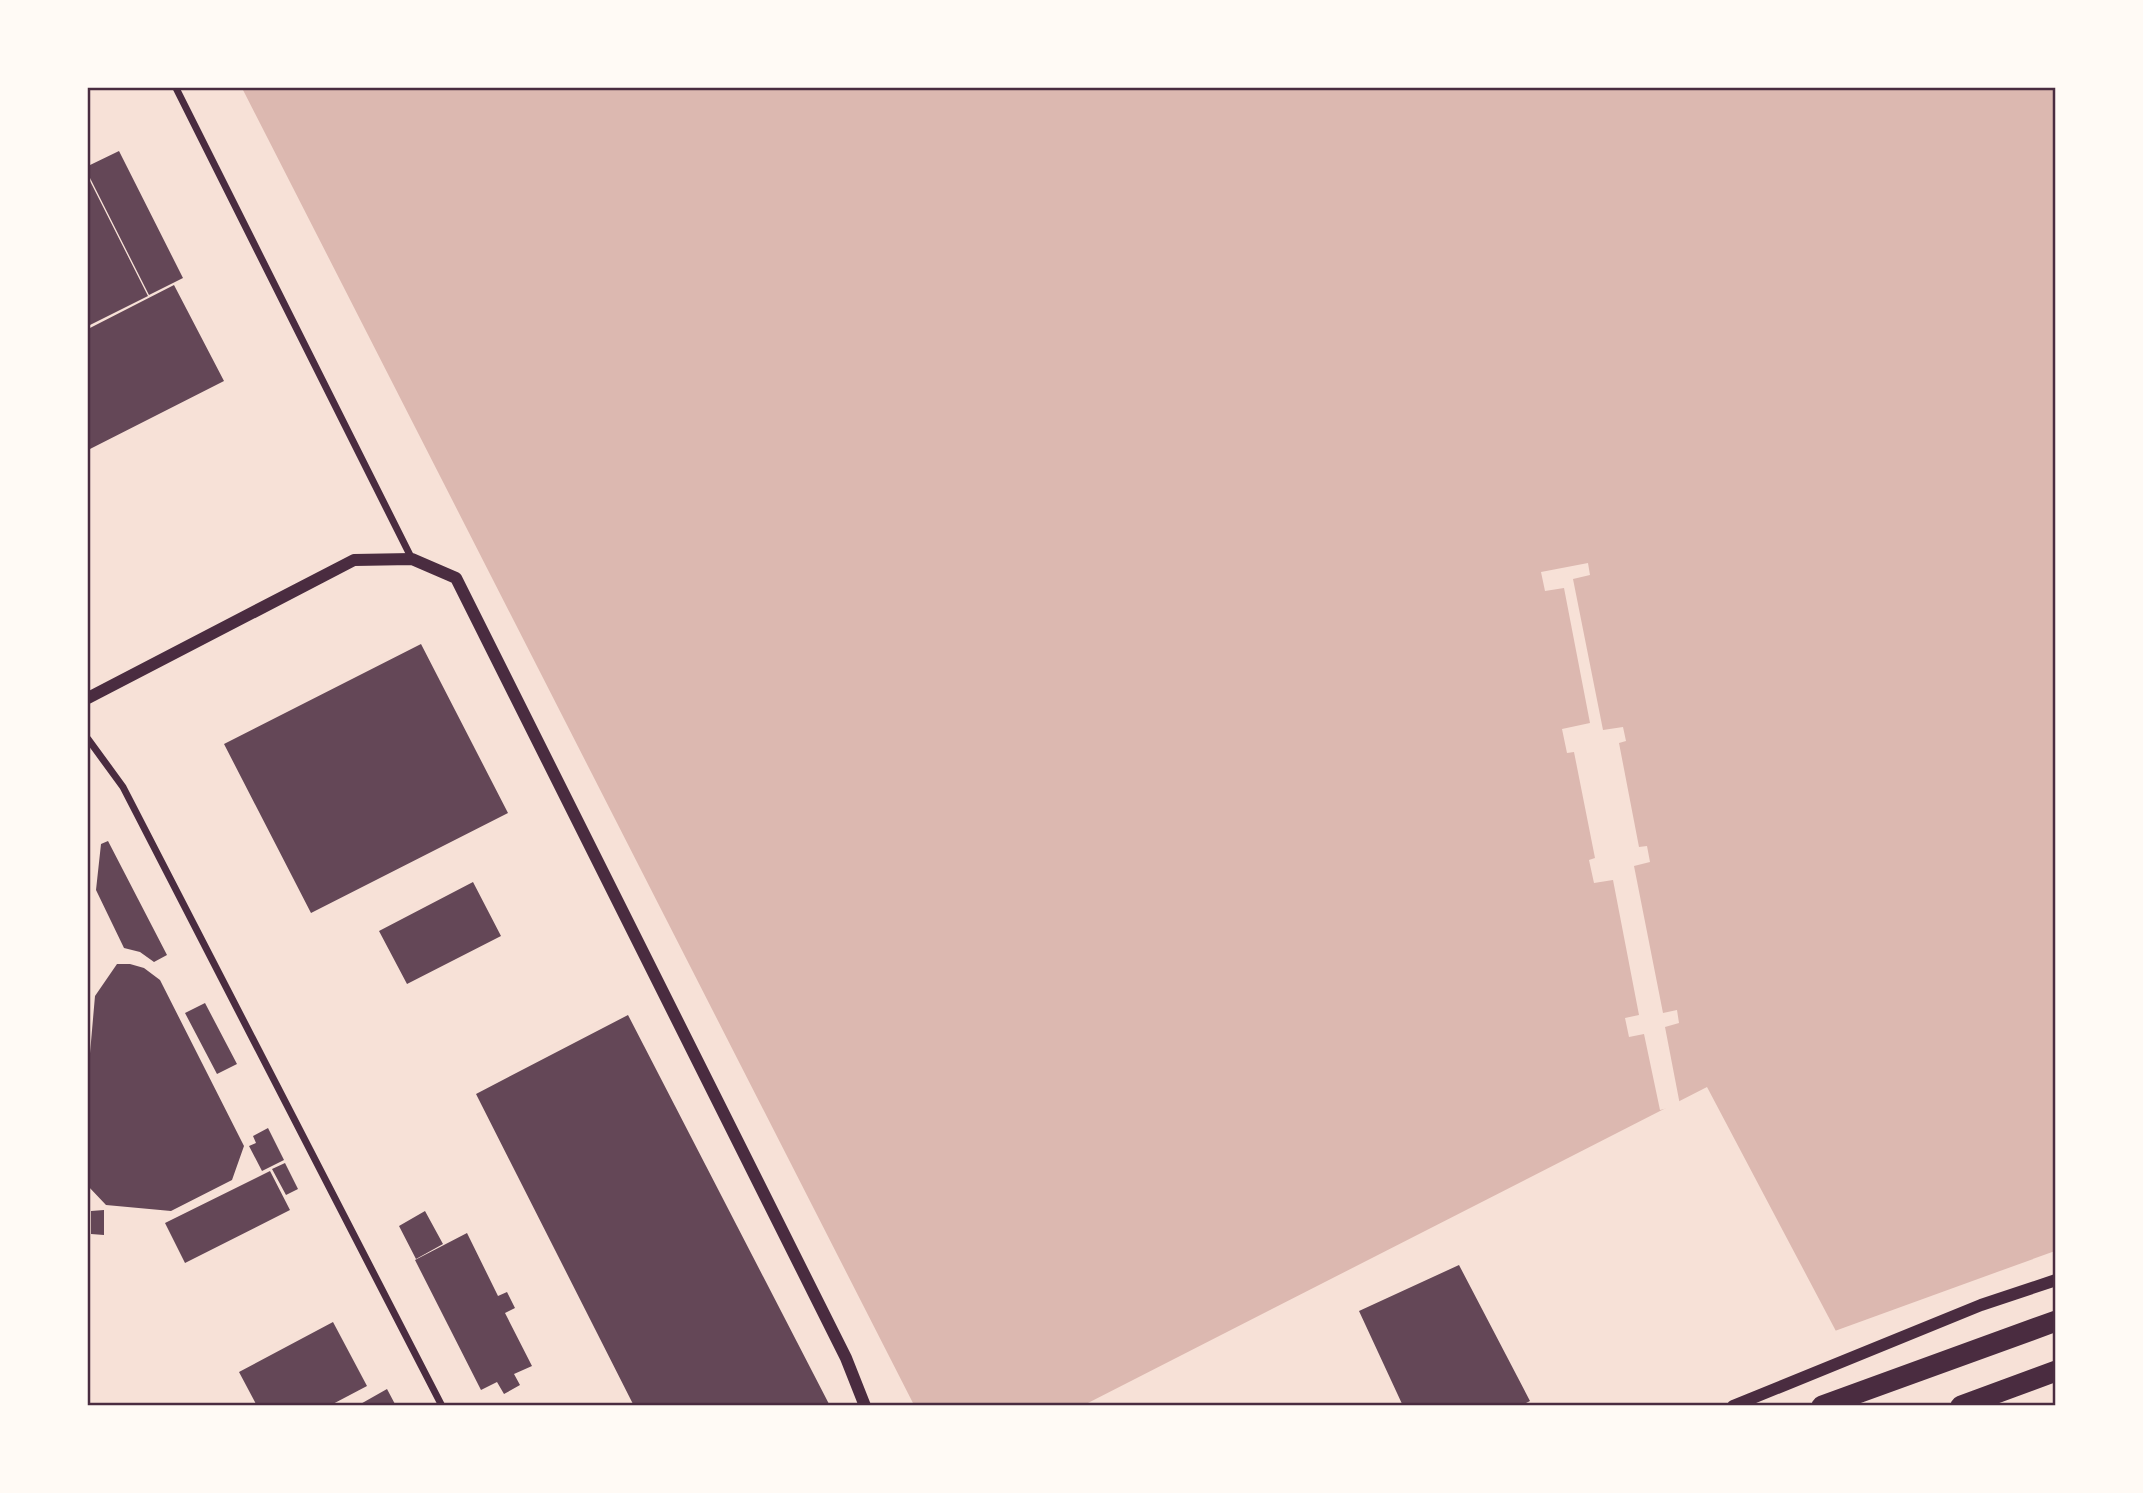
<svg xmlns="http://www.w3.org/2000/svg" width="2143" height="1493" font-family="'Source Sans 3',sans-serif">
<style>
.water{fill:#dcb8b0}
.pier{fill:#f7e1d7}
.building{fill:#644757}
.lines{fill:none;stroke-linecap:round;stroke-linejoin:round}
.minor{stroke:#4a2c40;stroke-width:7}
.tertiary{stroke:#4a2c40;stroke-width:12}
.motorway{stroke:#4a2c40;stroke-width:21}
.neatline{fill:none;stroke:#4a2c40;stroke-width:2.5}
</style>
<rect width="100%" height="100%" fill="#f7e1d7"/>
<path class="water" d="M242 88H2052L2056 95 2055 1405H1875L1707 1087 1084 1405H914Z"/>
<path class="pier" d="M1588 563 1590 575 1573 579 1603 730 1623 727 1626 741 1619 743 1639 847 1647 846 1650 862 1634 866 1663 1013 1677 1010 1679 1023 1665 1027 1680 1105 1660 1110 1644 1034 1629 1037 1625 1018 1639 1015 1613 880 1594 883 1589 860 1595 858 1574 752 1567 753 1562 729 1590 723 1564 588 1545 591 1541 572Z
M2055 1251V1406H1871L1832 1332Z"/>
<path class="building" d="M119 151 183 278 149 295 88 174V166Z
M88 177 148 296 88 326Z
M174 285 224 381 88 450V329Z
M421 644 508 813 311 913 224 744Z
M108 841 167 955 154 962 140 952 124 948 96 890 101 844Z
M473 882 501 936 407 984 379 931Z
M117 964H130L144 968 160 980 244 1146 232 1180 171 1211 106 1205 88 1186V1076L95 996Z
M205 1003 237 1064 217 1074 185 1013Z
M628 1015 829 1404 827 1406H634L476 1094Z
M268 1128 284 1160 262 1171 249 1146 256 1143 253 1136Z
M285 1163 298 1189 286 1195 272 1169Z
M270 1171 290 1210 185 1263 165 1223Z
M104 1210V1235L91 1234V1211Z
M425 1211 443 1244 416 1259 399 1226Z
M467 1233 498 1296 507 1292 515 1308 505 1313 532 1366 514 1374 520 1385 504 1394 497 1382 481 1390 415 1260Z
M1459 1265 1530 1401 1520 1406H1403L1359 1311Z
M333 1322 367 1386 329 1406H257L239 1372Z
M387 1389 396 1406H357Z"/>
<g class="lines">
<path class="minor" d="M176 88 412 559
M88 739 123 787 442 1406"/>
<path class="tertiary" d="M88 698 354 560 412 559 456 578 846 1358 865 1406
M1733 1406 1981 1305 2056 1280"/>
<path class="motorway" d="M1822 1406 2056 1321
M1961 1406 2056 1371"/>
</g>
<rect width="2143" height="1493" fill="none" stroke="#fffaf5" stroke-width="178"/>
<rect x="89" y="89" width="1965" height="1315" class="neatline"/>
</svg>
